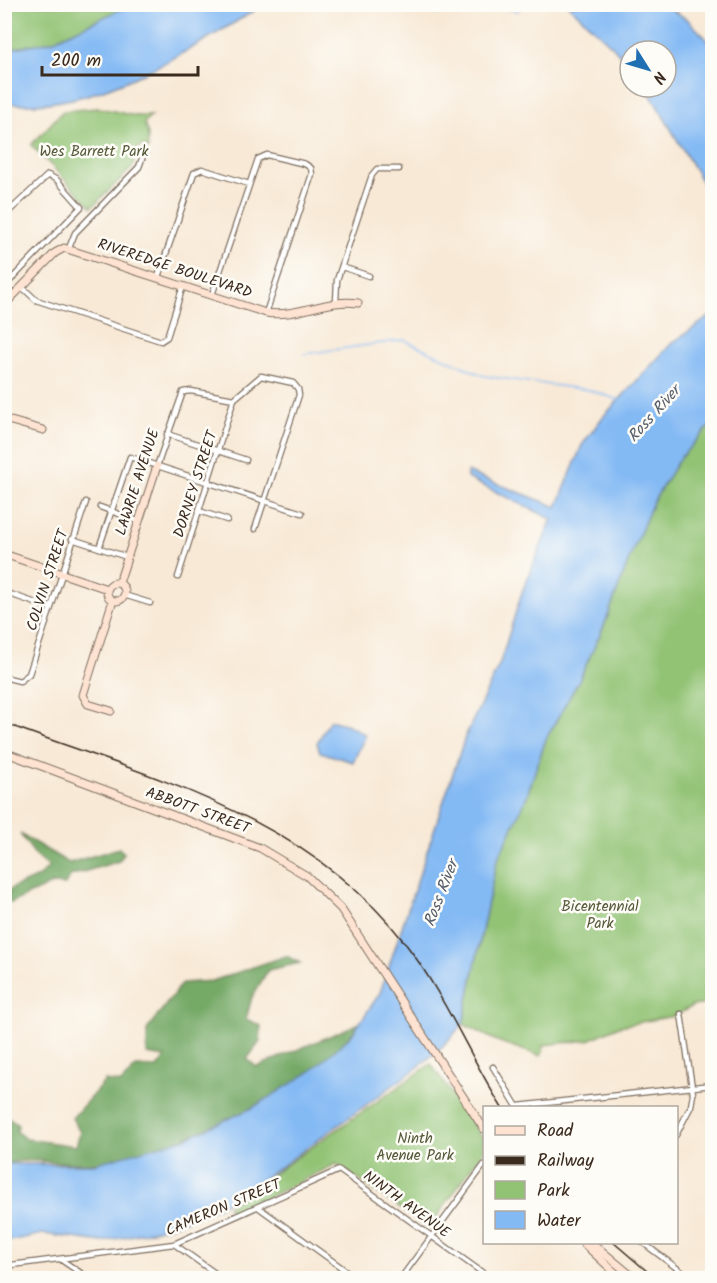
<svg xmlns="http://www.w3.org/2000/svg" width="717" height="1283" font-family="Kalam,sans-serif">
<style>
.green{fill:#92c374;stroke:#667649;stroke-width:1.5}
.forest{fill:#75a966;stroke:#586a42;stroke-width:1.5}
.water{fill:#84baf4;stroke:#607289;stroke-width:1.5}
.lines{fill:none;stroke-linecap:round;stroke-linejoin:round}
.stream{stroke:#84baf4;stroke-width:1.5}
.street-casing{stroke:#7d6d5e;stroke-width:7}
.secondary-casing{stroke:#7d6d5e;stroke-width:9}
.street{stroke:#fff;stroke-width:4.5}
.secondary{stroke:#fee3d2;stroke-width:7}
.rail{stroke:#3b2a1e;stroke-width:1.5}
.labels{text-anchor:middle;stroke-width:5;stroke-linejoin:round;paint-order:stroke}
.park-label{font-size:15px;fill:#555838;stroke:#fdfcf7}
.street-label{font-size:15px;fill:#3b2a1e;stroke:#fdfcf7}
.water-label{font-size:16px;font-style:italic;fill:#555c69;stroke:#fdfcf7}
</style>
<rect width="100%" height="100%" fill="#fdfcf7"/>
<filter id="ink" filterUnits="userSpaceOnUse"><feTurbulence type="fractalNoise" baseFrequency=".0167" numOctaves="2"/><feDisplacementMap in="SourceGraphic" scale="12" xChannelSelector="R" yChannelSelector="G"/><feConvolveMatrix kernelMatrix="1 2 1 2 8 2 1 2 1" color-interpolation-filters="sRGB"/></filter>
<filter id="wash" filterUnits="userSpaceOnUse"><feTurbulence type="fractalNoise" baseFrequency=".008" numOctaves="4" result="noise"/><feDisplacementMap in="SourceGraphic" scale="24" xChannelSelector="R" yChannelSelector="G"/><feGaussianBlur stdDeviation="1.35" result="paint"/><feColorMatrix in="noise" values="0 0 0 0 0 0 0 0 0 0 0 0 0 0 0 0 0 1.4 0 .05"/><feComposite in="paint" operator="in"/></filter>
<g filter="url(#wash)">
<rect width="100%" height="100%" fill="#f8e9d6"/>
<path class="green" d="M5 5H132L52 41 5 50Z
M97 108C116 110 131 118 151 116L144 123 148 134V149L144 146C132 148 133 156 134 166L92 207 31 145 63 111Z
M712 424V1003L693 1006 674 1016 619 1026 589 1040 543 1045V1053L540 1056 497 1041 463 1024 496 863 525 801 546 739 579 680 604 626 628 562 653 502 679 459Z
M431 1064 484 1140V1150L429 1228 336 1164 232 1215 227 1206Z"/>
<path class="forest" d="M20 834 69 863 119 848 124 853 119 861 70 876 65 885 52 884 11 903 5 900 10 889 38 877 49 867 36 856Z
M286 956 300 963 268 970 252 997 246 1019 261 1026 260 1042 247 1059 257 1067 360 1023C318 1085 206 1135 135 1153 121 1156 106 1163 91 1163 65 1165 28 1156 5 1164V1119L7 1117 18 1125 17 1132 26 1139 76 1146 80 1132 72 1118 105 1081 121 1083 136 1067 157 1068 165 1057 147 1054V1030L182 983 212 981Z"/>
<path class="water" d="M132 4 260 5 254 11C181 54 93 114 5 103V50L52 41Z
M568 5H664L687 19 712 44V205L708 192 646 87H666V51H630V67L613 47Z
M712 315V424L679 459 653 502 628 562 604 626 579 680 546 739 525 801 496 863 463 1024 443 1046 417 1068 282 1166 220 1206 169 1227 102 1242 43 1234 5 1242V1164H93L184 1139 252 1108 310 1072 351 1036 380 993 465 737 500 663 522 592 552 519 467 478V472L557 507 582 445 602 418 672 343Z
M330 720 348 725 366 735 353 762 320 752 317 743Z"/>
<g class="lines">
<path class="stream" d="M434 14 495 5 517 11 525 4
M304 354 404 340 484 376 589 390 619 400"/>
</g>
</g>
<g filter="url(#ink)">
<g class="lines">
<defs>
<path id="street" d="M4 216 48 175 57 180 81 207 4 287
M69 248 75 233 139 167 143 156
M342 267 369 276
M158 277 194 173 202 169 249 184
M22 287 36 300 161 341 167 337 183 286
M212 295 258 159 267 155 305 164 311 168 312 174 266 313
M336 303 337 280 372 175 377 169H399
M167 434 246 460
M157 466 183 392 191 391 234 399 261 376 293 383 298 389 299 395 255 529
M100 507 138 521
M199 511 227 520
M72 539 127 557
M99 548 130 457 302 513
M4 564 8 555
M178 577 234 399
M4 592 50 608
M124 595 150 603
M4 677 20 681 29 674 86 502
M493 1067 518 1108
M518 1106 712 1085
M676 1135 691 1106 693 1094 681 1014
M258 1207 356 1278
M642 1242 690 1278
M174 1244 222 1278
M60 1259 88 1278
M4 1266 174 1244 339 1170 490 1278
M401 1278 484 1165"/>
<path id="secondary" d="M4 305 55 253 64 248 266 313C298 318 327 298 358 303
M4 419 43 430
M4 554 107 589
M107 592a9 9 0 1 1 18 0a9 9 0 1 1-18 0Z
M119 583 157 466
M111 711 88 704 83 695 113 600
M4 752 260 848 307 876 341 909 484 1129
M582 1242 621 1278
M591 1242 634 1278"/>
</defs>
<use href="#street" class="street-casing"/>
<use href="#secondary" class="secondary-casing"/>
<use href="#street" class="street"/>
<use href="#secondary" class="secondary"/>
<path class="rail" d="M4 723C149 777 306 815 405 943 444 994 468 1053 502 1108
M613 1242 655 1278"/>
</g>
</g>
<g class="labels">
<g class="park-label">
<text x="94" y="156">Wes Barrett Park</text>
<text x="600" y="911">Bicentennial<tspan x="600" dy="17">Park</tspan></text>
<text x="415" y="1143">Ninth<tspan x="415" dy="17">Avenue Park</tspan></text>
</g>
<g class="street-label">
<text transform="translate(175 268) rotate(18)" y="5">RIVEREDGE BOULEVARD</text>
<text transform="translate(137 482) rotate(-72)" y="5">LAWRIE AVENUE</text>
<text transform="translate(195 484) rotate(-72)" y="5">DORNEY STREET</text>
<text transform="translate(47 580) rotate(-72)" y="5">COLVIN STREET</text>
<text transform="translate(198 810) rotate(20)" y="5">ABBOTT STREET</text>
<text transform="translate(407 1204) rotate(36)" y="5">NINTH AVENUE</text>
<text transform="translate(223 1207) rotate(-23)" y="5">CAMERON STREET</text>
</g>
<g class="water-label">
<text transform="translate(653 413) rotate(-48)" y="6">Ross River</text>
<text transform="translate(440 893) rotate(-69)" y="6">Ross River</text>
</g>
</g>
<rect width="717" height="1283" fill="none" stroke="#fdfcf7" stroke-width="24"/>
<rect x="483" y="1106" width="195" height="138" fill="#fdfcf7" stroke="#afa8a0" stroke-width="1.5"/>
<rect x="495" y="1126" width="30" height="9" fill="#fee3d2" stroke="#afa8a0" stroke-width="1.5"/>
<text x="537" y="1136" font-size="18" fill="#3b2a1e">Road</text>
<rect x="495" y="1156" width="30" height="9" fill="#3b2a1e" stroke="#afa8a0" stroke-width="1.5"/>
<text x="537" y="1166" font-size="18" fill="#3b2a1e">Railway</text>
<rect x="495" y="1181" width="30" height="18" fill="#92c374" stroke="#afa8a0" stroke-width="1.5"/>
<text x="537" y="1196" font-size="18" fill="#3b2a1e">Park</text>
<rect x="495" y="1211" width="30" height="18" fill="#84baf4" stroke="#afa8a0" stroke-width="1.5"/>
<text x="537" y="1226" font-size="18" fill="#3b2a1e">Water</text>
<g transform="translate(648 69) rotate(127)"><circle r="28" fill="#fdfcf7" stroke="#afa8a0" stroke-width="1.5"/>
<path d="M0-4.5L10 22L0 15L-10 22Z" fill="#1f6fb2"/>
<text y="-9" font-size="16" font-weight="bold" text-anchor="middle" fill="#3b2a1e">N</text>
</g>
<path d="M42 66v9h156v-9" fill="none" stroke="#3b2a1e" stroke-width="3"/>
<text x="51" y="66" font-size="18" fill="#3b2a1e" stroke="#fdfcf7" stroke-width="4.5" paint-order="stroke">200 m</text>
</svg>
